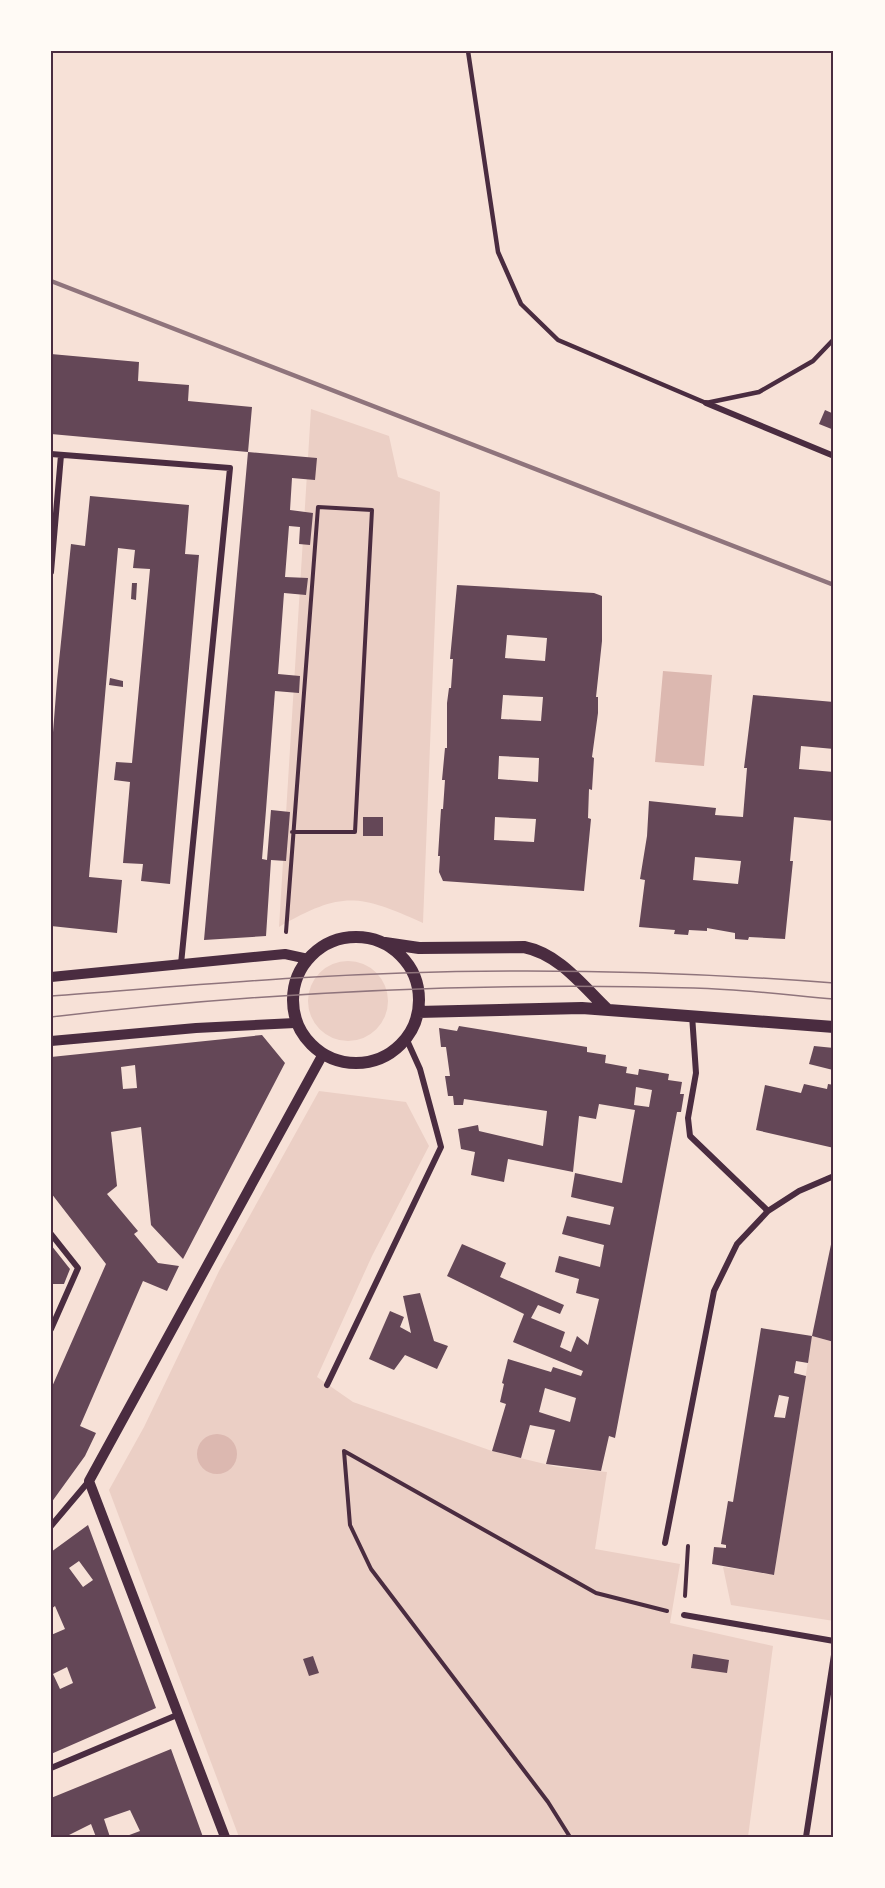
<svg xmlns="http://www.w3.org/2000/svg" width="885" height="1888" font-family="'Playfair Display',serif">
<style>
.green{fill:#ebcfc5}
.water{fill:#dcb8b0}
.building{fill:#644757;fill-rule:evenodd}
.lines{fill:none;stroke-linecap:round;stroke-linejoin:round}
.path{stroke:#4a2c40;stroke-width:4}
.service{stroke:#4a2c40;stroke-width:4.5}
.minor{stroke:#4a2c40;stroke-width:6}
.tertiary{stroke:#4a2c40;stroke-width:10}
.secondary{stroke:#4a2c40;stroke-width:12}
.tram{stroke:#8f747c;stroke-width:1.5}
.rail{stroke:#8f747c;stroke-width:4.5}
.neatline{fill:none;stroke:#4a2c40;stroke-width:2}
</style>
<rect width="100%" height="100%" fill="#f7e1d7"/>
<path class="green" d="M311 409 389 436 398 477 440 492 423 923C358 894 342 891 279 927Z
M308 1001a40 40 0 1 1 80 0a40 40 0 1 1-80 0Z
M319 1091 406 1102 429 1146 372 1256 317 1377 353 1402 492 1451 557 1467 607 1472 595 1549 680 1564 670 1623 773 1646 748 1837H239L109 1490 144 1427 219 1271Z
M812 1336 834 1342V1621L731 1605 723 1567 774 1575Z"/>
<path class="water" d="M663 671 712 675 704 766 655 762Z
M197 1454a20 20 0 1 1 40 0a20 20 0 1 1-40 0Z"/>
<path class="building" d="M51 354 139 362 138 381 189 385 188 401 252 407 248 452 51 434Z
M825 410 834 414V430L819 424Z
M248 452 317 458 315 480 292 478 290 510 313 513 310 545 299 544 300 527 289 526 285 577 308 578 306 595 284 593 278 674 300 676 299 693 275 691 266 810 262 859 267 860 271 810 290 812 286 861 271 860 266 936 204 940Z
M90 496 189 505 185 554 199 555 170 884 141 881 143 864 123 863 130 782 114 780 116 762 132 763 150 569 133 568 135 550 118 548 89 877 122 880 117 933 51 926V758L57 681 71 544 85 546Z
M132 583H137L136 600 131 599Z
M457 585 594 593 602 596V641L596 697H598V713L592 757 594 758 592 790 589 789 588 818 591 819 584 891 443 881 439 872 440 856H438L441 809H443L445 780H442L445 748H447V703L449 688H451L453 659H450ZM507 635 547 638 545 661 505 658ZM503 695 543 697 541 721 501 719ZM499 756 539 758 538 782 498 779ZM495 817 536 819 534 842 494 840Z
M110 678 123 681V687L109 685Z
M753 695 834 702V749L801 746 799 769 834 772V821L794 817 790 861H793L785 939 749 937 748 940 735 939V933L707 928V931L689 930 688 935 674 934 675 930 639 927 645 880 640 879 647 836 649 801 716 808 715 815 743 817 747 768H744ZM695 857 741 861 738 884 693 880Z
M363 817H383V836H363Z
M459 1026 587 1047V1052L606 1055 605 1063 627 1067 626 1073 638 1075 639 1069 669 1074 668 1080 682 1082 680 1094H684L681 1112H677L615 1438 609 1436 601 1471 546 1464 555 1430 530 1425 521 1458 492 1451 506 1404 500 1402 504 1384 502 1383 508 1359 551 1372 553 1367 581 1376 583 1371 513 1342 524 1314 447 1276 462 1244 506 1263 500 1277 564 1305 560 1314 538 1305 531 1318 565 1332 560 1347 571 1352 577 1336 588 1345 599 1299 576 1293 579 1279 555 1272 559 1256 600 1267 604 1245 562 1234 567 1216 610 1225 614 1207 571 1197 575 1173 622 1183 635 1110 599 1104 596 1119 579 1116 573 1172 508 1159 504 1182 471 1175 475 1152 461 1149 458 1129 478 1125 479 1131 543 1146 547 1111 464 1099 463 1105H454L453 1096H448L445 1076H450L446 1047H441L439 1028 457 1031ZM636 1087 652 1090 649 1107 634 1105ZM545 1388 576 1398 570 1422 539 1412Z
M262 1035 285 1063 183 1259 151 1225 141 1127 111 1132 117 1186 107 1194 138 1231 134 1234 158 1263 179 1266 167 1291 143 1281 80 1426 96 1433 85 1456 51 1503V1389L106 1264 51 1193V1057ZM135 1065 137 1088 123 1089 121 1067Z
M814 1046 834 1048 833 1070 809 1064Z
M804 1084 827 1089 828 1084 834 1085V1148L756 1130 765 1085 801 1093Z
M834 1230V1342L812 1336Z
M51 1245 70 1269 64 1284H51Z
M420 1293 434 1341 448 1346 437 1369 405 1355 394 1370 369 1359 390 1311 404 1317 400 1327 411 1333 403 1296Z
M761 1328 812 1336 808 1363 796 1361 794 1373 806 1376 774 1575 712 1564 714 1547 726 1548V1545L721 1544 728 1501 733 1502ZM779 1395 789 1397 785 1418 774 1417Z
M88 1525 156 1708 51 1754V1635L65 1629 55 1606 51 1609V1552ZM79 1561 93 1580 83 1587 69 1568ZM67 1667 73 1683 60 1689 53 1674Z
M693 1654 729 1660 727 1673 691 1668Z
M313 1656 319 1673 309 1676 303 1659Z
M171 1749 203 1837H124L140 1831 130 1810 104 1819 110 1837H96L91 1824 65 1837H51V1798Z"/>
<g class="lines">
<path class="path" d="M286 932 318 507 372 510 355 832H292
M685 1596 688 1546
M570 1837 548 1802 371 1569 350 1525 344 1451 596 1593 667 1611"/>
<path class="service" d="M468 51 498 252 521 304 558 340 706 403 759 392 813 361 834 339"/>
<path class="minor" d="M706 403 834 456
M51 454 230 468 181 964
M51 572 61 455
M692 1015 696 1073 688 1118 690 1136 768 1211
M51 1234 78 1268 51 1329
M327 1385 441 1147 420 1069 406 1038
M51 1526 89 1481
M665 1543 714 1291 737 1244 768 1211 799 1191 834 1176
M684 1615 834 1641
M51 1768 177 1715
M806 1837 834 1655"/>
<path class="tertiary" d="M51 977 285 954 308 959
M51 1041 196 1028 295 1023
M225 1837 89 1481 323 1054"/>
<path class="secondary" d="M293 1000a63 63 0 1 1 126 0a63 63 0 1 1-126 0Z
M385 943 419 948 524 947C559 954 582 985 607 1009
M418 1012 582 1008 834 1027"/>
<path class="tram" d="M51 996C132 990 214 983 295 978 474 967 655 969 834 983
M51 1017C263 992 480 982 694 988 740 989 788 995 834 999"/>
<path class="rail" d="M51 281 834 585"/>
</g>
<rect width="885" height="1888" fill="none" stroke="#fffaf5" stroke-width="105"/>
<rect x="52" y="52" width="780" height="1784" class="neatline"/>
</svg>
